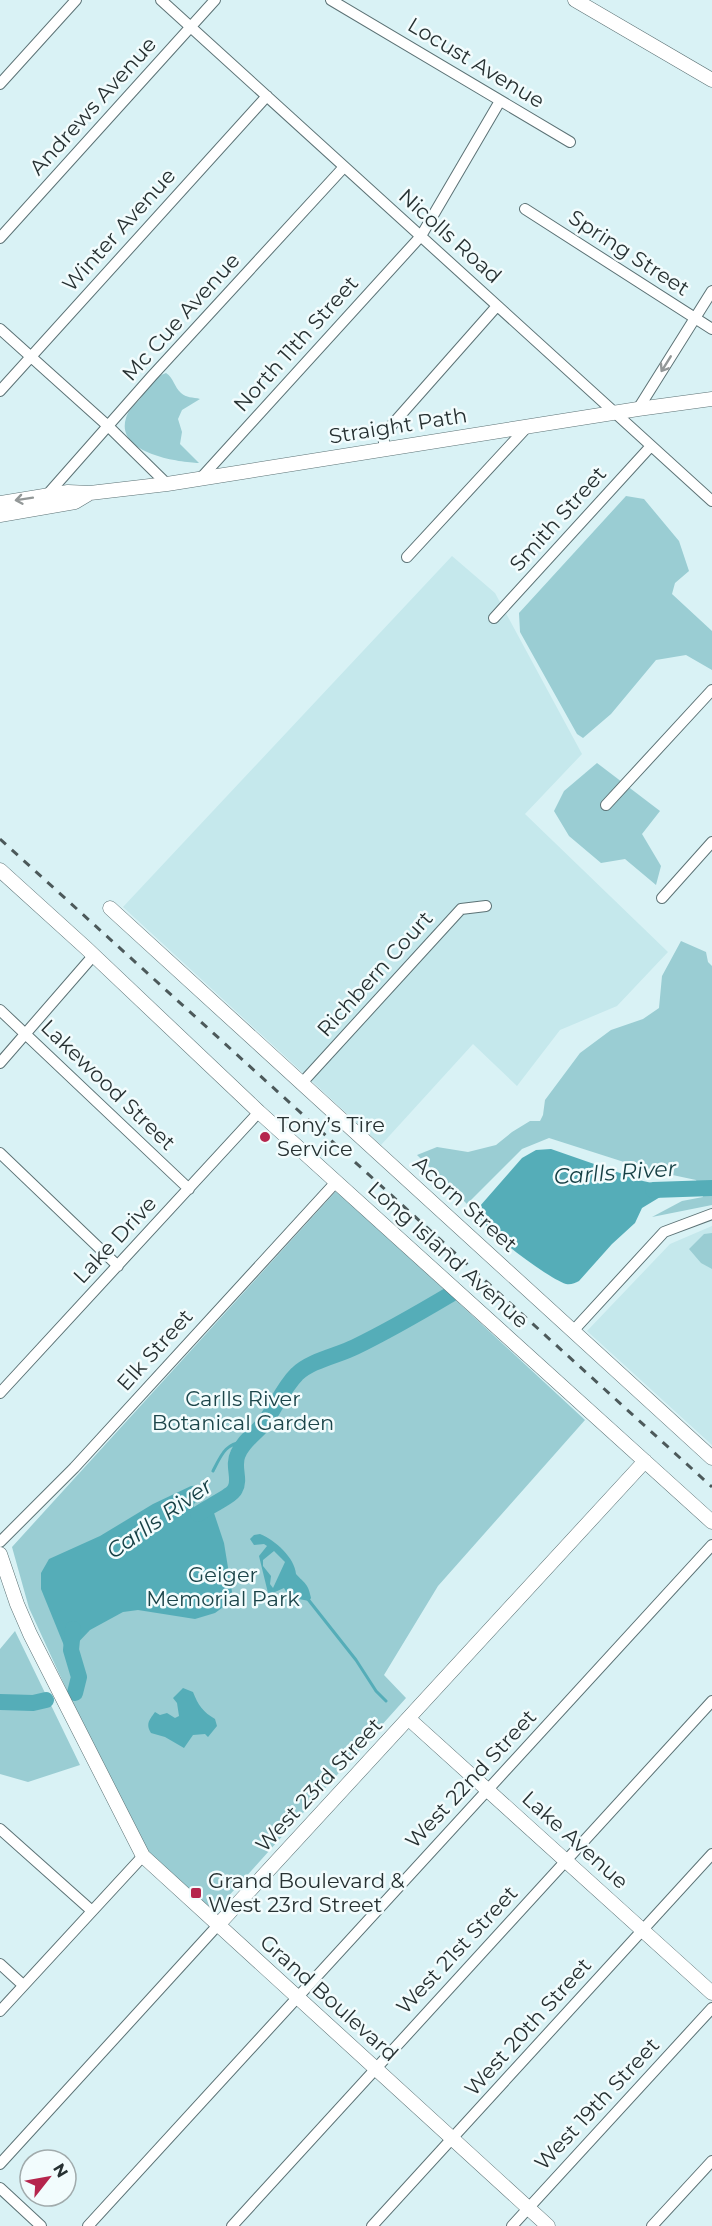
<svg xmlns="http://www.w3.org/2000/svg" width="712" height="2226" font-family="Montserrat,sans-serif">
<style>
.built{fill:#c5e8ec}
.green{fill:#9acdd3}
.water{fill:#55adb8;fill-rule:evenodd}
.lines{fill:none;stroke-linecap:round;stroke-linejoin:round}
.stream{stroke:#55adb8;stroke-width:3}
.river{stroke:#55adb8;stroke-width:16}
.street-casing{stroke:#5c7275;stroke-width:12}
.secondary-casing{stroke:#5c7275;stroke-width:15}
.street{stroke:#fff;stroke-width:10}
.secondary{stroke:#fff;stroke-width:14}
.rail{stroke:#4c595a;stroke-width:3;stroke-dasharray:8 8;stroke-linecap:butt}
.oneway{stroke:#939898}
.poi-dot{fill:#b5254d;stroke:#f2fcfd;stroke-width:2}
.labels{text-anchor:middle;stroke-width:5;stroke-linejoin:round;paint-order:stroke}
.street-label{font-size:21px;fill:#273132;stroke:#f2fcfd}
.poi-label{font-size:21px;fill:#273132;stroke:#f2fcfd;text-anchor:start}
.park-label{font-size:21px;fill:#1c454a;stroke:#f2fcfd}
.water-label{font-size:22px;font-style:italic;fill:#153f44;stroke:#f2fcfd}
</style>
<rect width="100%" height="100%" fill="#d9f2f5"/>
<path class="built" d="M452 556 495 593 582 754 525 814 668 952 617 1006 560 1030 517 1086 473 1044 381 1145 123 907Z
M712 1226V1445L587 1331 670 1244Z"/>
<path class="green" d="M166 373C174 378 174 387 181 393 186 398 193 397 200 399L182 410 178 419 182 432 180 444 199 463C177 462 115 453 126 418 128 410 135 405 140 399 147 389 154 377 166 373Z
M626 496 644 499 679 541 689 571 675 583 672 594 712 631V670L686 655 656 660 611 714 583 738 577 734 520 632 519 613Z
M597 763 660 811 642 834 661 866 656 885 625 859 601 863 569 836 554 811 564 791Z
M681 941 706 952 708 962 712 966V1205L652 1217 682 1201 703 1197 696 1180 649 1170 549 1138 522 1149 467 1204 417 1155 437 1147 468 1152 496 1145 512 1132 530 1121H540L543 1115 545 1100 580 1053 611 1030 643 1019 659 1008 662 976Z
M337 1190 585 1420 438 1586 384 1675 406 1698 209 1918 143 1856 29 1608 12 1547Z
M712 1233V1269L701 1263 689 1249 704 1234Z
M15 1631 80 1765 28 1782 0 1774V1649Z"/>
<path class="water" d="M551 1149 643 1181 675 1188 642 1208 635 1223 612 1244 579 1281C575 1283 571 1285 566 1284 548 1278 490 1235 481 1219 479 1214 480 1211 480 1206L522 1158 536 1150Z
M206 1485 208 1487 194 1504V1509L199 1512 212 1499 216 1502 214 1513 224 1543 232 1592 226 1605 215 1613 195 1619 138 1610 123 1612 90 1630 71 1650 65 1648 41 1589V1573L49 1559 100 1536 153 1504 191 1486Z
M260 1534C275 1540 295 1558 296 1574 305 1584 308 1583 311 1598L309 1601 289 1597 284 1588 275 1592 268 1593 259 1556 267 1546 264 1544 254 1545 250 1539 254 1535ZM274 1551 285 1562 273 1588 270 1584 271 1576 263 1566V1560Z
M183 1688 193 1692C198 1705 203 1712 215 1719L217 1726 208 1737 205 1734 193 1735 184 1748 165 1737 151 1733C145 1724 150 1719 155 1712L160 1715 167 1713 175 1718 179 1716 177 1703 173 1698Z"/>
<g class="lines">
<path class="stream" d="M213 1471C223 1451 225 1445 247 1440
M307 1598 356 1660 376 1691 386 1701"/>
<path class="river" d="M653 1190 712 1188
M198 1514C206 1508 232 1496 235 1489 241 1479 232 1466 238 1454 244 1439 259 1432 267 1419 277 1404 284 1387 297 1374 312 1360 337 1356 355 1347 388 1331 419 1313 451 1294
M73 1629 71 1650 79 1677 75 1693
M0 1702 33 1703 46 1700"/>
<defs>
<path id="street" d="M161 0 712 501
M331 0 570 142
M0 84 76 0
M525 209 712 329
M0 238 215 0
M0 329 108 426 167 484
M0 391 267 96
M638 409 712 291
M385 449 383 435 497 306
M200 479 421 236 500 101
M47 495 152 376 344 167
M407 557 528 426
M494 618 651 446
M606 805 712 690
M662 898 712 842
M0 1010 189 1189
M0 1063 93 956
M301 1084 461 909 486 906
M0 1153 118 1266
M573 1331 664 1232 712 1214
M0 1393 259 1112
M0 1542 74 1468 336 1182
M0 1829 92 1911
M0 1964 23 1985
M0 2011 143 1856
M0 2164 218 1925
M0 2188 41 2226
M88 2226 712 1545
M232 2226 712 1701
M372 2226 712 1854
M512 2226 712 2008
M652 2226 712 2161"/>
<path id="secondary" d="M575 0 712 80
M0 503 68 492 90 493 167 484 638 409 712 399
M0 515 75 502 90 493
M0 870 86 948 259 1112 712 1522
M110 908 712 1458
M0 1554 17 1604 30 1634 143 1856 548 2226
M409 1719 712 1993
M218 1925 645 1461"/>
</defs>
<use href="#street" class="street-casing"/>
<use href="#secondary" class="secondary-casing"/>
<use href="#street" class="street"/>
<use href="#secondary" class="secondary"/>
<path class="rail" d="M0 839 712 1487"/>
</g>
<defs><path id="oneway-shaft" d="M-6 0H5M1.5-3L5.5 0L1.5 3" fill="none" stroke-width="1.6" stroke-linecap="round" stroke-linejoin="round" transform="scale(1.5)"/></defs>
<g class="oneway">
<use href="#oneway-shaft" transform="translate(666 364) rotate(122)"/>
<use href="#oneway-shaft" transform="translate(24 499) rotate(171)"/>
</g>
<g class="poi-dot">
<circle cx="265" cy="1137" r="6"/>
<rect x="190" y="1887" width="12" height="12" rx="3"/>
</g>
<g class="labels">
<g class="street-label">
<text transform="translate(476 63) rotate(31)" y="7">Locust Avenue</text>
<text transform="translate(93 106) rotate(-48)" y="7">Andrews Avenue</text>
<text transform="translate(119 230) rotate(-48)" y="7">Winter Avenue</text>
<text transform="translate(450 236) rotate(42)" y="7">Nicolls Road</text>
<text transform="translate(629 253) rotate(33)" y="7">Spring Street</text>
<text transform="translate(181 317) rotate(-48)" y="7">Mc Cue Avenue</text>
<text transform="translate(296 344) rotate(-48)" y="7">North 11th Street</text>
<text transform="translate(398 426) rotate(-9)" y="7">Straight Path</text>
<text transform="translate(558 519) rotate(-48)" y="7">Smith Street</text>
<text transform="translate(375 974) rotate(-48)" y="7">Richbern Court</text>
<text transform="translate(108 1085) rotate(44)" y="7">Lakewood Street</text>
<text transform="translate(465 1204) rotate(42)" y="7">Acorn Street</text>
<text transform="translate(115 1240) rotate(-47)" y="7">Lake Drive</text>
<text transform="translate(448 1255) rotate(42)" y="7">Long Island Avenue</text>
<text transform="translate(155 1350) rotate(-48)" y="7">Elk Street</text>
<text transform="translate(471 1779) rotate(-47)" y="7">West 22nd Street</text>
<text transform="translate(319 1785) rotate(-47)" y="7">West 23rd Street</text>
<text transform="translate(575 1840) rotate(42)" y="7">Lake Avenue</text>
<text transform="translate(457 1950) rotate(-47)" y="7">West 21st Street</text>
<text transform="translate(329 1998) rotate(42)" y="7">Grand Boulevard</text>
<text transform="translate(528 2027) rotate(-48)" y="7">West 20th Street</text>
<text transform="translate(597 2104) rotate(-47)" y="7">West 19th Street</text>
</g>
<g class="poi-label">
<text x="277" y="1132">Tony’s Tire<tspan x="277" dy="24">Service</tspan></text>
<text x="208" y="1888">Grand Boulevard &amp;<tspan x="208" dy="24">West 23rd Street</tspan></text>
</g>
<g class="park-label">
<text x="243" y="1406">Carlls River<tspan x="243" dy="24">Botanical Garden</tspan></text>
<text x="223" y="1582">Geiger<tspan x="223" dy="24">Memorial Park</tspan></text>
</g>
<g class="water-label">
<text transform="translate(615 1172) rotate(-4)" y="8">Carlls River</text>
<text transform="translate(159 1518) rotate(-35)" y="8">Carlls River</text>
</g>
</g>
<g transform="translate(48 2178) rotate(59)"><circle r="28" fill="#f2fcfd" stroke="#a1abac" stroke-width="1.5"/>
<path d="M0-4.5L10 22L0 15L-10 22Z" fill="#b5254d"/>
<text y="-9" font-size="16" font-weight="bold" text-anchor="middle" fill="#273132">N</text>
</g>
</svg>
